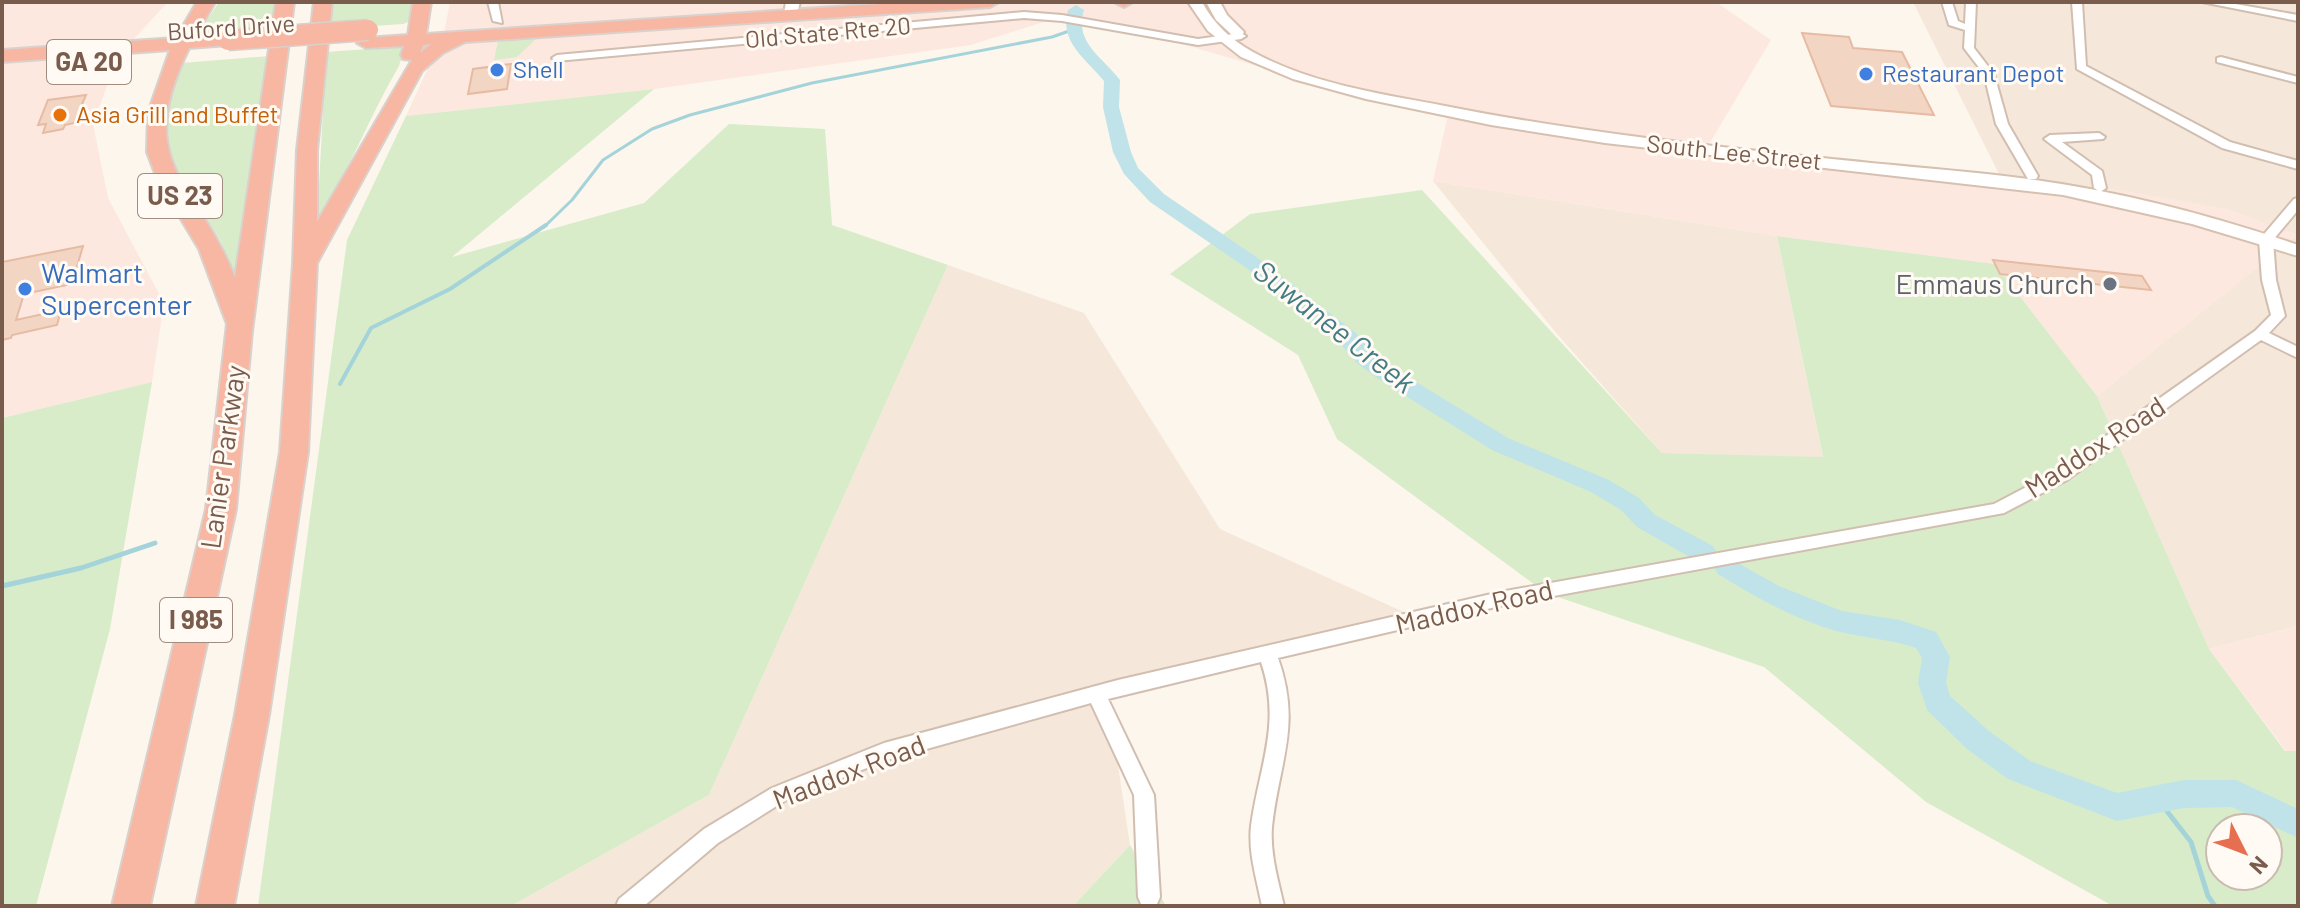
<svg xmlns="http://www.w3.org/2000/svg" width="2300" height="908" font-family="Barlow,sans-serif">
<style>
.residential{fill:#f5e8da}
.commercial{fill:#fde8e0}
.green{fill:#d8ecc9;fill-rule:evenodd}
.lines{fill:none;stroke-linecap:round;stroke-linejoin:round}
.stream-far2{stroke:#a5d3da;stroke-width:3}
.stream-far1{stroke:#a5d3da;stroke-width:4}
.stream{stroke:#a5d3da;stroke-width:5}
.river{fill:#bfe3e8;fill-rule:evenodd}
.building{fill:#f3d5c3;stroke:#e6bba3;stroke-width:2}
.street-casing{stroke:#d1beb0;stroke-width:4}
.secondary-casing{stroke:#d6c0b0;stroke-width:4}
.highway-casing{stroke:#dad1cd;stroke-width:4}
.street{fill:#fff;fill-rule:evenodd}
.secondary{fill:#fff;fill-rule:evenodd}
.highway{fill:#f7b7a3;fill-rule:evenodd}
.highway-bridge-casing{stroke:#dad1cd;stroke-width:23;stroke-linecap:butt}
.highway-bridge{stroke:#f7b7a3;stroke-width:20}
.shop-dot{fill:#3f7fe0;stroke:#fffaf3;stroke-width:3}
.food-dot{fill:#e8710a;stroke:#fffaf3;stroke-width:3}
.worship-dot{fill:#6b7280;stroke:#fffaf3;stroke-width:3}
.labels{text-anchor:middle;stroke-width:6;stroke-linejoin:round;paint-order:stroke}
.far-street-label{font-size:24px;fill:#7a5c4d;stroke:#fffaf3}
.far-shop-label{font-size:24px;fill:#366cbe;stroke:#fffaf3;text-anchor:start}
.far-food-label{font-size:24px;fill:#c56008;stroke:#fffaf3;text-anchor:start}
.shield{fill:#fffaf3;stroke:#a28b7f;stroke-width:2}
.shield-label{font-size:26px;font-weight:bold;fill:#7a5c4d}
.shop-label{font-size:28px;fill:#366cbe;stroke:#fffaf3;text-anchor:start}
.worship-label{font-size:28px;fill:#5b616d;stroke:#fffaf3;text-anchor:end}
.street-label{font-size:28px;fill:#7a5c4d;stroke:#fffaf3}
.water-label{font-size:30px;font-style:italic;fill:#437c86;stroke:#fffaf3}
</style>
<rect width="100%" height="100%" fill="#fdf6ec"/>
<path class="residential" d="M1913 2H2298V626L2209 649 2097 396 2297 235 2003 182Z
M1433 181 1777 236 1823 458 1662 453 1557 334Z
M948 265 1084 313 1220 529 1417 618 1106 686 1130 845 1073 906H511L709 795Z"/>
<path class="commercial" d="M2 2H168L118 56 93 124 108 198 164 303 152 382 2 418Z
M450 2H1716L1771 40 1708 146 2003 182 2113 189 2227 209 2298 235 2097 396 1995 264 1777 236 1433 181 1450 106 1336 89 1120 26 1056 18 971 45 654 89 406 116 444 33Z
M2298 626V751H2286L2209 649Z"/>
<path class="green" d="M219 2H277L273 29 235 36 197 35Z
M330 2H413V20L403 24 328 29Z
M531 37 536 39 517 57 494 60 498 41Z
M397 47H405L399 66C369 117 348 173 317 223L326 52Z
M269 56 244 248 233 287 221 242 171 160C158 130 170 99 177 69L182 63Z
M654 89 452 257 644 203 729 124 825 129 832 225 948 265 709 795 511 906H258L347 240 406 116Z
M1422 190 1662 453 1823 457 1777 236 1995 264 2097 396 2209 649 2285 751H2298V906H2113L1926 802 1764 667 1546 593 1337 439 1298 355 1170 274 1250 214ZM2220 828H2268V876H2220Z
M152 382 110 629 36 906H2V418Z
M1130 845 1166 906H1073Z"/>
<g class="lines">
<path class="stream-far2" d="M544 227 572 200 603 160 652 129 690 115 812 83 1052 37 1072 30"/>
<path class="stream-far1" d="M340 384 371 328 450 289 546 225"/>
<path class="stream" d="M2 586 81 568 155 543
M2159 801 2191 842 2208 896 2215 906"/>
<path class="river" d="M1076 5 1084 10C1074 43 1102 56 1120 80L1119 107 1131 152 1138 168 1164 194 1262 261 1356 333 1373 353 1393 368 1508 438 1609 480 1639 498 1655 515 1713 546 1717 553 1713 560 1704 563 1695 560 1637 527 1621 510 1591 492 1492 450 1377 378 1357 363 1340 343 1248 269 1150 202 1124 174 1113 152 1103 107 1104 81C1085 58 1059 42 1068 10Z
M1727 557 1779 586 1842 611 1900 620 1936 632 1950 657 1946 683 1950 696 1989 731 2030 761 2117 793 2184 780H2236L2298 809V838L2232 807 2184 808 2117 821 2008 779 1967 749 1927 710 1918 683 1922 658 1916 648C1890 639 1863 638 1836 631 1794 619 1755 597 1718 574L1714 567 1718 560Z"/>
</g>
<path class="building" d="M1802 33 1849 37 1853 48 1902 52 1934 115 1831 106Z
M511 64 507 89 468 94 473 69Z
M86 95 74 123 65 125 63 129 43 133 46 124 38 125 48 100Z
M83 246 72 284 24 294 16 320 61 310 57 325 12 335 11 338 2 340V262Z
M1993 260 2142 276 2151 290 2000 274Z"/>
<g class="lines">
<defs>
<path id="street" d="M488 2H498L502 23 493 21Z
M1942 2H1952L1958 21 1965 24 1966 2H1976L1974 48 1994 74 2008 124 2038 176 2036 179H2028L1996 124 1984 74 1964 48 1965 30 1949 25Z
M2072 2H2082L2086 66 2230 142 2298 161V169L2222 148 2077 69Z
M2202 2H2224L2298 15V21Z
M1024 12 1062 15 1198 39 1241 33 1246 36 1241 39 1198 45 1062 21 1024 18 557 61 552 58 557 55Z
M2221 57 2298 77V83L2217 62V58Z
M2099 133 2105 137 2103 139 2062 142 2102 171 2106 188 2100 192 2094 188 2092 175 2044 139 2050 135Z
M2298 198V210L2273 240 2276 280 2285 316 2269 333 2298 347V358L2261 340 2067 480 2004 513 1500 606 1278 658C1302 726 1279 761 1272 827 1270 854 1278 880 1284 906H1262C1257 880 1248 853 1251 826 1259 766 1282 724 1261 662L1108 699 1154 795 1160 897 1157 904H1141L1138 897 1134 795 1091 703 887 760 786 800 718 843 644 906H616L619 899 704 829 772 788 884 743 1118 680 1500 592 1994 504 2055 472 2255 331 2271 315 2262 280 2259 240 2294 199Z"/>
<path id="secondary" d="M786 2H800L796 17 784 14Z
M1188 2H1202C1214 24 1231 40 1253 52 1311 84 1381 94 1445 106 1586 134 1728 148 1871 163 1923 168 1976 172 2028 179 2120 191 2210 215 2298 245V256L2192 224 2063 195 1605 143 1491 125 1366 99 1293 79 1241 57 1208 31Z
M1206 2H1220L1227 15 1244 32 1242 35H1232L1216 20Z"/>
<path id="highway" d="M197 2H215L195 37 228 35 237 40 228 45 189 48C131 166 197 180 235 278L276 2H294L252 331 236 509 150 906H112L206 509 227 324 199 249 158 181 147 152 148 113 170 50 2 62V50L176 38Z
M314 2H332L317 150V222L412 60 403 59 401 55 404 46 366 48 357 43 366 38 408 35 413 2H431L426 34 910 2H999L990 7 465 42 443 53 422 71 317 263 308 452 269 715 234 906H196L235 715 280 452 293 264 297 150ZM431 44 420 53 423 45Z
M1114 2H1133L1124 7Z"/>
</defs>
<use href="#street" class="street-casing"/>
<use href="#secondary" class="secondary-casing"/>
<use href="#highway" class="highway-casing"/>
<use href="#street" class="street"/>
<use href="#secondary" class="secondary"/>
<use href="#highway" class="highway"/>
<defs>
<path id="highway-bridge" d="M228 40 368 30"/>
</defs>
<use href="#highway-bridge" class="highway-bridge-casing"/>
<use href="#highway-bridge" class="highway-bridge"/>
</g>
<g class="shop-dot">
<circle cx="497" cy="70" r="8"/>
<circle cx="1866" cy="74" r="8"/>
<circle cx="25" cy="289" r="8"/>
</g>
<circle class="food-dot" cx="60" cy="115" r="8"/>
<circle class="worship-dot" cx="2110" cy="284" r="8"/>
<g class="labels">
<g class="far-street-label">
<text transform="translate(231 28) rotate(-4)" y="8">Buford Drive</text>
<text transform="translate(828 33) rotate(-5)" y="8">Old State Rte 20</text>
<text transform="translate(1734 153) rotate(6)" y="8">South Lee Street</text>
</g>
<g class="far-shop-label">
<text x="513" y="78">Shell</text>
<text x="1882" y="82">Restaurant Depot</text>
</g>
<g class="far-food-label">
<text x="76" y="123">Asia Grill and Buffet</text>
</g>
<g class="shield">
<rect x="47" y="40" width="84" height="44" rx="6"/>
<rect x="138" y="174" width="84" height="44" rx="6"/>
<rect x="160" y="598" width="72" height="44" rx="6"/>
</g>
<g class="shield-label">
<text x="89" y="71">GA 20</text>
<text x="180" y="205">US 23</text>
<text x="196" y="629">I 985</text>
</g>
<g class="shop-label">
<text x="41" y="283">Walmart<tspan x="41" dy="32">Supercenter</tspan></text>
</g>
<g class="worship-label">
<text x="2094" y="294">Emmaus Church</text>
</g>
<g class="street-label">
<text transform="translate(2095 447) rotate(-33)" y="10">Maddox Road</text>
<text transform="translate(223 457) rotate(-82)" y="10">Lanier Parkway</text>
<text transform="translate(1474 607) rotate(-13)" y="10">Maddox Road</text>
<text transform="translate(849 772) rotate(-21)" y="10">Maddox Road</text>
</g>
<g class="water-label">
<text transform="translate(1334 327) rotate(38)" y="10">Suwanee Creek</text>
</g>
</g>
<rect width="2300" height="908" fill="none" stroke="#7a5c4d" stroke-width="8"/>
<g transform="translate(2244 852) rotate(132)"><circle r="38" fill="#fffaf3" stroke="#cabbb1" stroke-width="2"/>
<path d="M0-6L14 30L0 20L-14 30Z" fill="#e76f51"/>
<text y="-12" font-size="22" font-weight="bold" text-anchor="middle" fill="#7a5c4d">N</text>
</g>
</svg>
